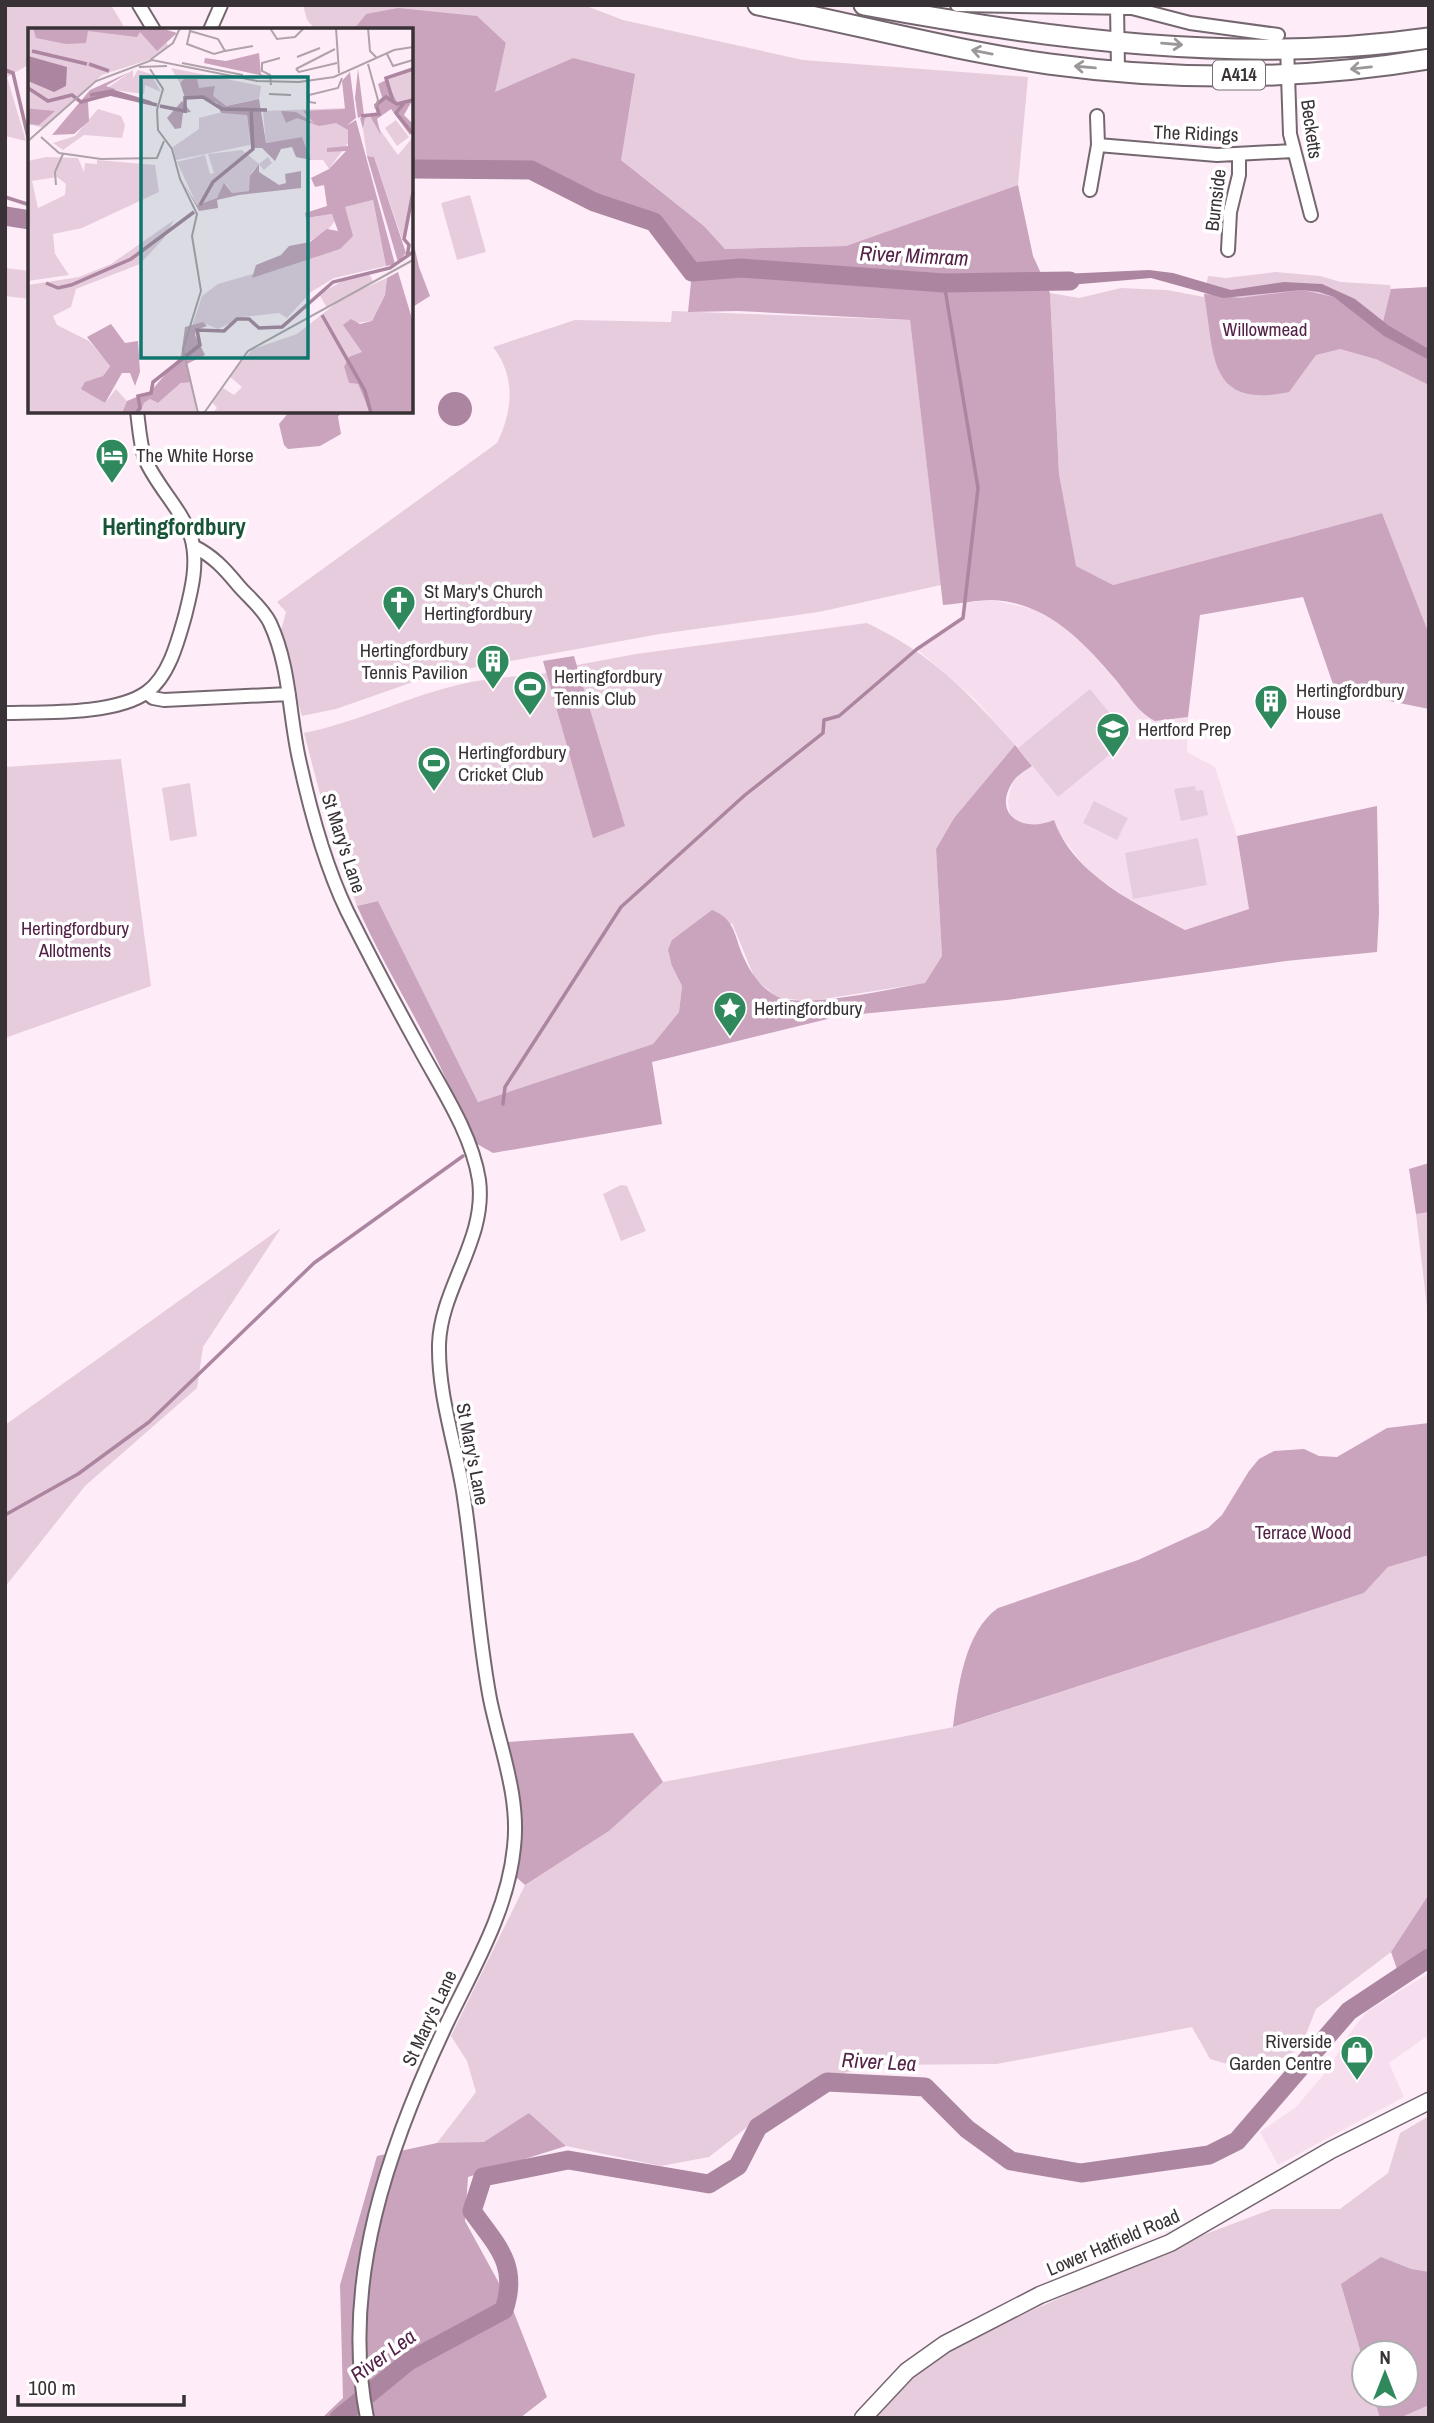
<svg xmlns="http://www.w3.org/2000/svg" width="1434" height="2423" font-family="'Archivo Narrow',sans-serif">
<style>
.built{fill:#f6deee}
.green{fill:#e7ccde;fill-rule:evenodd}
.forest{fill:#caa3bd}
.water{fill:#ac86a0}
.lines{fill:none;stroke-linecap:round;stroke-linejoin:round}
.stream{stroke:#ac86a0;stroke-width:3.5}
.river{stroke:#ac86a0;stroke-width:19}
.minor-casing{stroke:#756770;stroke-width:16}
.secondary-casing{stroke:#756770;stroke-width:19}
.trunk-casing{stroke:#756770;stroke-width:23}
.minor{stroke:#fff;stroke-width:12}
.secondary{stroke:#fff;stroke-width:16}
.trunk{stroke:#fff;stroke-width:19}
.oneway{stroke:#9c989a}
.labels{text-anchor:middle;stroke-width:7;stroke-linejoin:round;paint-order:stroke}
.shield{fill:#fff;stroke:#747072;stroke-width:2}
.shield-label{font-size:18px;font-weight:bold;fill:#383236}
.street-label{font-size:19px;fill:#383236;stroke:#fff}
.park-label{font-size:19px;fill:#532246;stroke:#fff}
.poi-label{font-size:19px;fill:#383236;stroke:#fff;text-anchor:start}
.water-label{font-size:21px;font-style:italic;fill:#542247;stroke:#fff}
.quarter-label{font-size:23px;font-weight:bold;fill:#185538;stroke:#fff}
.inset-river{fill:none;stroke:#ac86a0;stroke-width:3.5}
.inset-road{fill:none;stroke:#afa2aa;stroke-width:2}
.view{fill:#0f766e;fill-opacity:0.15;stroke:#0f766e;stroke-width:3.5}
.inset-edge{fill:none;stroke:#383236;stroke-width:3.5}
</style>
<rect width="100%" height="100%" fill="#feedf8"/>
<path class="built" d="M992 600 1037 610 1060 623 1084 644 1148 718 1155 721 1188 717 1187 752 1215 767 1237 836 1249 909 1185 930 1132 901 1089 872 1058 832 1017 823 1011 819 1008 802 1011 788 1014 780 1032 765 975 699 917 649 963 618 964 603Z
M1429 1973V2035L1389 2063 1404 2097 1278 2165 1260 2132 1296 2107 1330 2067 1349 2034 1366 2012Z"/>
<path class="green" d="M5 5H111L126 30H30V64L7 77 26 141 5 136Z
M303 5H584L623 20 803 60 1028 77 1018 185 846 246 725 249 704 226 621 160 573 58 494 93 506 44 366 14 353 30H316L307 20Z
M470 195 486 252 457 260 441 203Z
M5 268 30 271V299L5 296Z
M1276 272 1320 276 1341 282 1390 285 1391 289 1429 287V634L1382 513 1113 585 1075 566 1059 474 1050 293 1079 298 1121 288 1167 290 1204 297 1208 276 1226 278Z
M672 311 910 320 941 585 819 612 660 634 433 675 336 709 302 716 279 638 286 612 277 602 497 443C513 410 516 377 493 347L575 320 671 322Z
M867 623C932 654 968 692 1015 745L954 818 936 849 942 956 925 983 811 1001 778 998 755 979 732 923 672 966 682 986 679 1012 653 1044 478 1102 378 901 357 906 325 813 304 733C359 722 410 695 466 683 492 678 520 676 547 673L593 837 624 826 577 665 636 654Z
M1090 689 1130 738 1058 797 1018 748Z
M121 759 151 986 5 1038V767Z
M190 783 197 836 170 841 162 788Z
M1195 786 1196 791 1203 790 1208 815 1181 821 1174 789Z
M1094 801 1128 818 1117 840 1083 823Z
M1198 838 1207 885 1133 899 1125 853Z
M621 1185 627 1186 646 1231 621 1241 603 1194Z
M1429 1212V1324L1416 1214Z
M281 1228 203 1347 197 1388 85 1486 5 1587V1425Z
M1429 1555V1894L1391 1952 1316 2009 1300 2049 1255 2072 1210 2059 1192 2027 997 2064 874 2065 822 2079 751 2124 709 2157 661 2166 566 2146 529 2113 485 2146 437 2143 476 2092 467 2061 451 2036 525 1885 609 1831 663 1782 954 1727 1364 1593 1388 1567Z
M1429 2116V2418H871L916 2372 965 2340 1195 2238 1272 2209H1340L1388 2173 1400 2133ZM1364 2353H1406V2395H1364Z"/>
<path class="forest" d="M398 8 477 16 506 43 495 92 573 58 635 74 621 160 704 226 725 249 846 246 1018 185 1033 256 1050 293 1059 474 1076 566 1113 585 1382 513 1429 634V709L1335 690 1303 597 1200 615 1188 717 1155 721C1138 713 1127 693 1115 679 1082 640 1046 602 992 600 976 600 959 604 943 605L910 320 738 311 688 312 692 272 654 222 600 204 531 170 411 169V30H353L366 14Z
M411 232 419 267 430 296 411 308Z
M1429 287V349L1383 322 1391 289Z
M1302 290 1334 297 1429 360V385L1376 359 1340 349 1316 355 1289 392C1207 409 1215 355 1204 294L1240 298Z
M290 411H342L338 417 341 434 320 446 288 449 284 445 279 424Z
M574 656 625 826 593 838 543 661Z
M1015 745 1032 766C1026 770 1018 775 1014 780 991 813 1021 834 1054 820 1074 876 1136 903 1185 930L1249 909 1237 836 1377 806 1379 913 1377 952 1286 961 1007 1000 840 1016 652 1062 662 1124 493 1153 470 1140C444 1057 392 985 357 906L378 901 478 1102 653 1044 679 1012 682 986 672 966 668 950 672 940 712 910C735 919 734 935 743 956 750 972 760 987 776 996 800 1010 895 988 925 983L942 956 936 849 954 818Z
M1429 1163V1212L1416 1214 1409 1169Z
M1429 1423V1555L1388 1567 1364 1593 953 1727C958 1688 964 1632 998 1608L1138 1560 1208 1528 1222 1515 1249 1471 1259 1459 1274 1451 1304 1449 1319 1456 1337 1457 1387 1428Z
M633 1733 663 1782 609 1831 525 1885 516 1877 520 1823 508 1742Z
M1429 1894V1947L1417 1959 1397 1969 1391 1952Z
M529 2113 566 2146 468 2177 465 2221 511 2305 547 2397 520 2418H322L343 2398 340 2285 377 2156 437 2143 484 2142Z
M1381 2257 1411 2269 1429 2272V2405L1399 2418H1380L1373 2395H1406V2353H1364V2363L1341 2284Z"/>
<path class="water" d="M1149 270 1173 273 1231 290 1284 282 1322 284 1355 299 1388 325 1429 349V360L1384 336 1334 297 1319 292 1302 290 1223 298 1151 278 1046 287 1040 275Z
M438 409a17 17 0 1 1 34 0a17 17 0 1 1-34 0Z"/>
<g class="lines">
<path class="stream" d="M5 70 13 73 28 137
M5 197 30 205
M503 1104 505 1087 621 907 745 795 823 733 824 720 839 716 917 649 963 618 978 488 944 283
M5 1515 78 1474 149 1422 314 1263 463 1156"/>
<path class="river" d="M411 169 531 170 594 202 654 222 692 272 741 268 944 283 1070 281
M5 216 30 220
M339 2418 409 2361 504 2310C519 2265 497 2246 472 2211L483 2177 568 2160 709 2184 738 2166 758 2127 827 2082 925 2087 967 2129 1011 2161 1081 2173 1209 2155 1237 2141 1349 2011 1429 1958"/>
<defs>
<path id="minor" d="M139 5 154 30
M957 5 1132 8 1190 23 1278 35
M1117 5 1118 70
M210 30 221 5
M1287 46 1290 134 1311 215
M1098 145 1217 155 1293 151
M1090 190 1098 145 1097 116
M1228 250 1230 212 1239 175V154
M193 546C213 556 224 568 238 585 248 597 263 608 270 623 290 666 289 714 299 759 310 810 324 863 347 911 371 959 396 1006 422 1053 443 1091 472 1135 479 1180 487 1239 441 1287 439 1344 438 1395 455 1442 463 1491 474 1561 477 1630 490 1699 500 1748 520 1797 514 1847 508 1910 474 1967 447 2023 389 2145 340 2282 367 2418
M147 693 153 698 164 700 289 694
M5 713C43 712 116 715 147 692 169 676 178 641 185 616 191 592 199 563 191 537 181 508 157 487 145 459 140 444 139 427 137 411"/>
<path id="secondary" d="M863 2418 907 2371 945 2344 1040 2295 1170 2243 1331 2150 1429 2101"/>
<path id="trunk" d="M758 5C855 24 951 50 1049 64 1174 81 1304 80 1429 59
M864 5C1046 39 1244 65 1429 38"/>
</defs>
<use href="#minor" class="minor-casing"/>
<use href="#secondary" class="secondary-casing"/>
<use href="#trunk" class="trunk-casing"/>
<use href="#minor" class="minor"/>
<use href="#secondary" class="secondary"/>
<use href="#trunk" class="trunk"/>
</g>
<defs><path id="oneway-shaft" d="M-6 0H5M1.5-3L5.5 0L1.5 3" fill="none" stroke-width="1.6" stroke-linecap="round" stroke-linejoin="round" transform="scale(1.75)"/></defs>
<g class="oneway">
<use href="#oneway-shaft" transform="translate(1172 44) rotate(5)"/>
<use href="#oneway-shaft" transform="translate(982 52) rotate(-169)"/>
<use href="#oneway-shaft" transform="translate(1085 67) rotate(-175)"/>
<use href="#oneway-shaft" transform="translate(1361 68) rotate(174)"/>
</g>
<defs>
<symbol id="hotel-pin" viewBox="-11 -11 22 30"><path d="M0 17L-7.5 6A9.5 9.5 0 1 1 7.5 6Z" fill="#30895d" stroke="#fff"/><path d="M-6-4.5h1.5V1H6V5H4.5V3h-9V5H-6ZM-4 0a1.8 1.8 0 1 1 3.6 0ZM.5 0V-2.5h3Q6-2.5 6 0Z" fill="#fff"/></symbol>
<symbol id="church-pin" viewBox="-11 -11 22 30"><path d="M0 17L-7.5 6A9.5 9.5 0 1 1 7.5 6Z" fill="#30895d" stroke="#fff"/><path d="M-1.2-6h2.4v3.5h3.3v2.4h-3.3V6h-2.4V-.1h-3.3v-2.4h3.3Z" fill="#fff"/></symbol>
<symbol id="building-pin" viewBox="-11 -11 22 30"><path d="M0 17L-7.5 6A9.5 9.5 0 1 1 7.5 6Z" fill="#30895d" stroke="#fff"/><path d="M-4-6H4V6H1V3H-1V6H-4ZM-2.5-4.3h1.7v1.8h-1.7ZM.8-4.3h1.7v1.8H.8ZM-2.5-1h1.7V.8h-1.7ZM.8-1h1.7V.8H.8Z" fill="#fff"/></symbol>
<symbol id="stadium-pin" viewBox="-11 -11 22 30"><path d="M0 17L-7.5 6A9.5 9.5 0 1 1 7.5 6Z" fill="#30895d" stroke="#fff"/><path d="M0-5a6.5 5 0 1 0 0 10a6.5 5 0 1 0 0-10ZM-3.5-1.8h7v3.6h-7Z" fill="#fff"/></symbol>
<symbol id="school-pin" viewBox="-11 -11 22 30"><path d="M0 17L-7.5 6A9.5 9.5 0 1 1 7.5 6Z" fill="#30895d" stroke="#fff"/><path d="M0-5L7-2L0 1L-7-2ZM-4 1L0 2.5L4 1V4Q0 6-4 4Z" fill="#fff"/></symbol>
<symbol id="sight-pin" viewBox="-11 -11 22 30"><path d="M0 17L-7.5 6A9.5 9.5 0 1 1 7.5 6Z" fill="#30895d" stroke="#fff"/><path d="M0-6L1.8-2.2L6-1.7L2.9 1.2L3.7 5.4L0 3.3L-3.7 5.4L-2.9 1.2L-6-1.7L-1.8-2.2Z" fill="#fff"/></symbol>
<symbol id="shop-pin" viewBox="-11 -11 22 30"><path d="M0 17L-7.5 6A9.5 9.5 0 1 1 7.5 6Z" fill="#30895d" stroke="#fff"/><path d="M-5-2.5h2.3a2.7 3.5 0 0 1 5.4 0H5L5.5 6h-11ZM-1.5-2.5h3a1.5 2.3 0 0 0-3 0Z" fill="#fff"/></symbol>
</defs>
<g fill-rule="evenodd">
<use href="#hotel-pin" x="93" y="436" width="38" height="52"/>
<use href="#church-pin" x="380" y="583" width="38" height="52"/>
<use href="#building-pin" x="474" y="642" width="38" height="52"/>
<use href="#stadium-pin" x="511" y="668" width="38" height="52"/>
<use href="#building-pin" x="1252" y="682" width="38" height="52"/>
<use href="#school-pin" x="1094" y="710" width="38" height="52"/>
<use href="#stadium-pin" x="415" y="744" width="38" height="52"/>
<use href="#sight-pin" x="711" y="989" width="38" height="52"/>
<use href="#shop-pin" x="1338" y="2033" width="38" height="52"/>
</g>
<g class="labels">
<rect class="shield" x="1213" y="60.5" width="52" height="29" rx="5"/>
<g class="shield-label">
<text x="1239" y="81">A414</text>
</g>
<g class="street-label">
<text transform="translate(1312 129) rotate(82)" y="7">Becketts</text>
<text transform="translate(1196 133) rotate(2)" y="7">The Ridings</text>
<text transform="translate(1215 200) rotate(-83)" y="7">Burnside</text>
<text transform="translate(344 843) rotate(72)" y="7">St Mary's Lane</text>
<text transform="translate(473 1454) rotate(79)" y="7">St Mary's Lane</text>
<text transform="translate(429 2018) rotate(-65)" y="7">St Mary's Lane</text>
<text transform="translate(1113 2242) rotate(-23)" y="7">Lower Hatfield Road</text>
</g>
<g class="park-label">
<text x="1265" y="336">Willowmead</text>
<text x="75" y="935">Hertingfordbury<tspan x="75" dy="22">Allotments</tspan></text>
<text x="1303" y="1539">Terrace Wood</text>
</g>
<g class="poi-label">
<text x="136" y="462">The White Horse</text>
<text x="424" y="598">St Mary's Church<tspan x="424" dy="22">Hertingfordbury</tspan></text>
<text x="468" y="657" text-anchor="end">Hertingfordbury<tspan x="468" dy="22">Tennis Pavilion</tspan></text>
<text x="554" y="683">Hertingfordbury<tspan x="554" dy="22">Tennis Club</tspan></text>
<text x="1296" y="697">Hertingfordbury<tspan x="1296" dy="22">House</tspan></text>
<text x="1138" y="736">Hertford Prep</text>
<text x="458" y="759">Hertingfordbury<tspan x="458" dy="22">Cricket Club</tspan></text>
<text x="754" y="1015">Hertingfordbury</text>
<text x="1332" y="2048" text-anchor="end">Riverside<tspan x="1332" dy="22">Garden Centre</tspan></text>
</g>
<g class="water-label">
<text transform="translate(914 256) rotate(3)" y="7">River Mimram</text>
<text transform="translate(879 2062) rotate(3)" y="7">River Lea</text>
<text transform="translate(383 2356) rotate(-36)" y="7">River Lea</text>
</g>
<g class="quarter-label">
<text x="174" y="535">Hertingfordbury</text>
</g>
</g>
<g transform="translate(28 28)">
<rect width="385" height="385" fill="#feedf8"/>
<path d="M0 0H133L140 18 120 32 74 47 16 100 0 96ZM143 40 233 58 231 71 197 78 156 51 152 55ZM385 41V71L369 74 358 50ZM105 42V50L110 42 123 46 133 64 117 57 116 66 78 61ZM318 80 323 111 301 141 295 132H283L274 109 238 115 235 83ZM70 81 93 88 97 97 94 110 56 107 35 122 25 115 47 108ZM191 85 219 86 222 117 148 132 145 119 171 101V90ZM342 88 370 127 385 109V163L374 211 346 129 339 128 335 101 337 90ZM368 92 381 109 369 118 357 100ZM214 122 231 136 240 129 244 135 236 142 231 136 224 144 221 163 204 165 198 156 189 170 169 177 149 134 177 127 182 146 186 145 180 126ZM18 129 50 130 56 144 57 135 69 136V132L127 137 131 164 54 200 25 206 27 226 41 247 0 253V133ZM29 149 38 156 37 167 10 180 4 153ZM345 172 358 238 306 250 283 264 259 290 251 285 215 289 190 301 175 295 164 298 174 268 190 256 312 221 317 179ZM304 186 307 193 299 203 280 214 278 190ZM146 192 136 210 112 236 48 261 43 279 25 288 29 297 61 313 82 337 75 348 54 361 77 375 88 361 99 373 94 385H0V257L51 249 83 236ZM328 246 342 247 345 254 299 280 291 266ZM359 250 357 267 344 293 328 295 335 325 316 339 321 355 330 356 342 385H185L189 380 184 374 195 360 206 367 214 359 201 348 225 321 269 306 316 269ZM157 352 163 354 169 385H112L116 375 122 371 130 375Z" fill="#e7ccde" fill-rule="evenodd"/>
<path d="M5 0H133L149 5 129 23 112 4 109 9 60 3 58 15 38 16 8 10ZM231 25 233 46 241 49 176 35 177 30 198 33ZM330 41 336 87 330 90 327 70ZM102 44 78 58 87 61 83 68 60 73 61 93 46 106 24 107 62 62ZM322 44 328 90 318 98 328 92 367 236 358 238 345 172 317 179 325 208 312 221 224 250 228 237 253 227 261 218 282 214 299 201 310 203 304 186 278 190 277 185 299 178 296 157 287 159 283 150 301 141 318 123 299 124V120L320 118V102L308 95 291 98 269 90 258 95 253 83 268 84 286 95 275 83 317 81 314 53ZM156 51H169L171 60 187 58 185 68 198 78 231 71 238 115 274 109 283 132 268 129 264 119 253 121 247 133 234 120H223L219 87 193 85 189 75 175 69 157 70 152 55ZM358 52 369 74 385 71 376 87 385 96 382 107 363 81 349 91 353 107 342 88 337 90 335 101 332 90 350 85 348 77 354 69 350 56ZM154 73 163 84 155 85 153 100 147 101 139 90ZM0 80 5 81 27 83 11 97 0 96ZM339 128 346 129 378 225 370 234ZM231 136V144L251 157 258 155 257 146 273 143V160L211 167 189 172 190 180 171 183 155 154 169 177 189 170 196 155 204 165 221 163 222 148ZM370 244 385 294V385H342L330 356 321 355 316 339 321 329 334 324 315 297 323 291 332 296 344 293 357 267 359 250ZM175 294 179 298 168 302 167 307 177 327 159 336 163 354 153 355 130 375 122 371 116 375 112 385H94L99 373 123 363 153 328 157 299ZM83 296 97 315 110 313 112 344 107 358 102 345H94L77 375 53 361 57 354 75 348 82 338 59 309Z" fill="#caa3bd"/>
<path d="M0 28 39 39 38 58 26 64 0 53Z" fill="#ac86a0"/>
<path class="inset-river" d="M4 23 59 36M61 36 81 43M0 60 20 73 44 67 53 74 82 66 129 77M62 67 84 63 123 75M365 73 358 50 385 41M376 75 368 85 385 106M132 78 157 83V70L175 69 194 81 239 82M333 88 351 86 348 77 358 69 369 76 385 72M172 177 185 154 225 121 223 82M379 229 381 217 376 211 385 164M18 255 30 260 43 257 103 231 166 184M294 287 337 363 343 385M108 385 112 380 110 368 123 365 125 354 172 317 169 302 196 303 209 291H221L231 300 254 299 305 254 362 240 385 224"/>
<path class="inset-road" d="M242 0 249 11 267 9 276 0M308 0 311 45M340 0 342 23 348 29M162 3 190 11 197 23 186 26 159 16ZM197 23 225 18M359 26 365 38 385 32M269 29 292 20M122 32 145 15 152 0M154 35 215 47M340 36 350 72 347 80M111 39 139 38M122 41 135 61 129 82 130 102 144 121 152 151 169 186 164 208 173 263 155 321 170 385M268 41 307 21M268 41 271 44 309 35M243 57 242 47 234 43V35L252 30M241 66 263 67M288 75 281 74V67L310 60 314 50M13 109 31 125 73 131 129 130 136 113M0 113 68 53 124 32 229 53 271 54 306 49 366 22 385 19M28 157 27 144 35 126M385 235V261M176 385 220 323 385 232"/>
<path class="view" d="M113 49H280V330H113Z"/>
<rect width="385" height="385" class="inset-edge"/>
</g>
<rect width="1434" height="2423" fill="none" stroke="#383236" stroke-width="14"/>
<g transform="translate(1385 2374)"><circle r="33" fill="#ffffff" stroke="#afadaf" stroke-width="2"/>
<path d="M0-5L12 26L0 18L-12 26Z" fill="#30895d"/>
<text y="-10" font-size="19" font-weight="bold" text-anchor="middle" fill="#383236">N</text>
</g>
<path d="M18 2395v10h166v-10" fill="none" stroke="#383236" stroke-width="3.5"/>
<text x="28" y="2395" font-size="21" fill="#383236" stroke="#ffffff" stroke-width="5" paint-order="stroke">100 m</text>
</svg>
